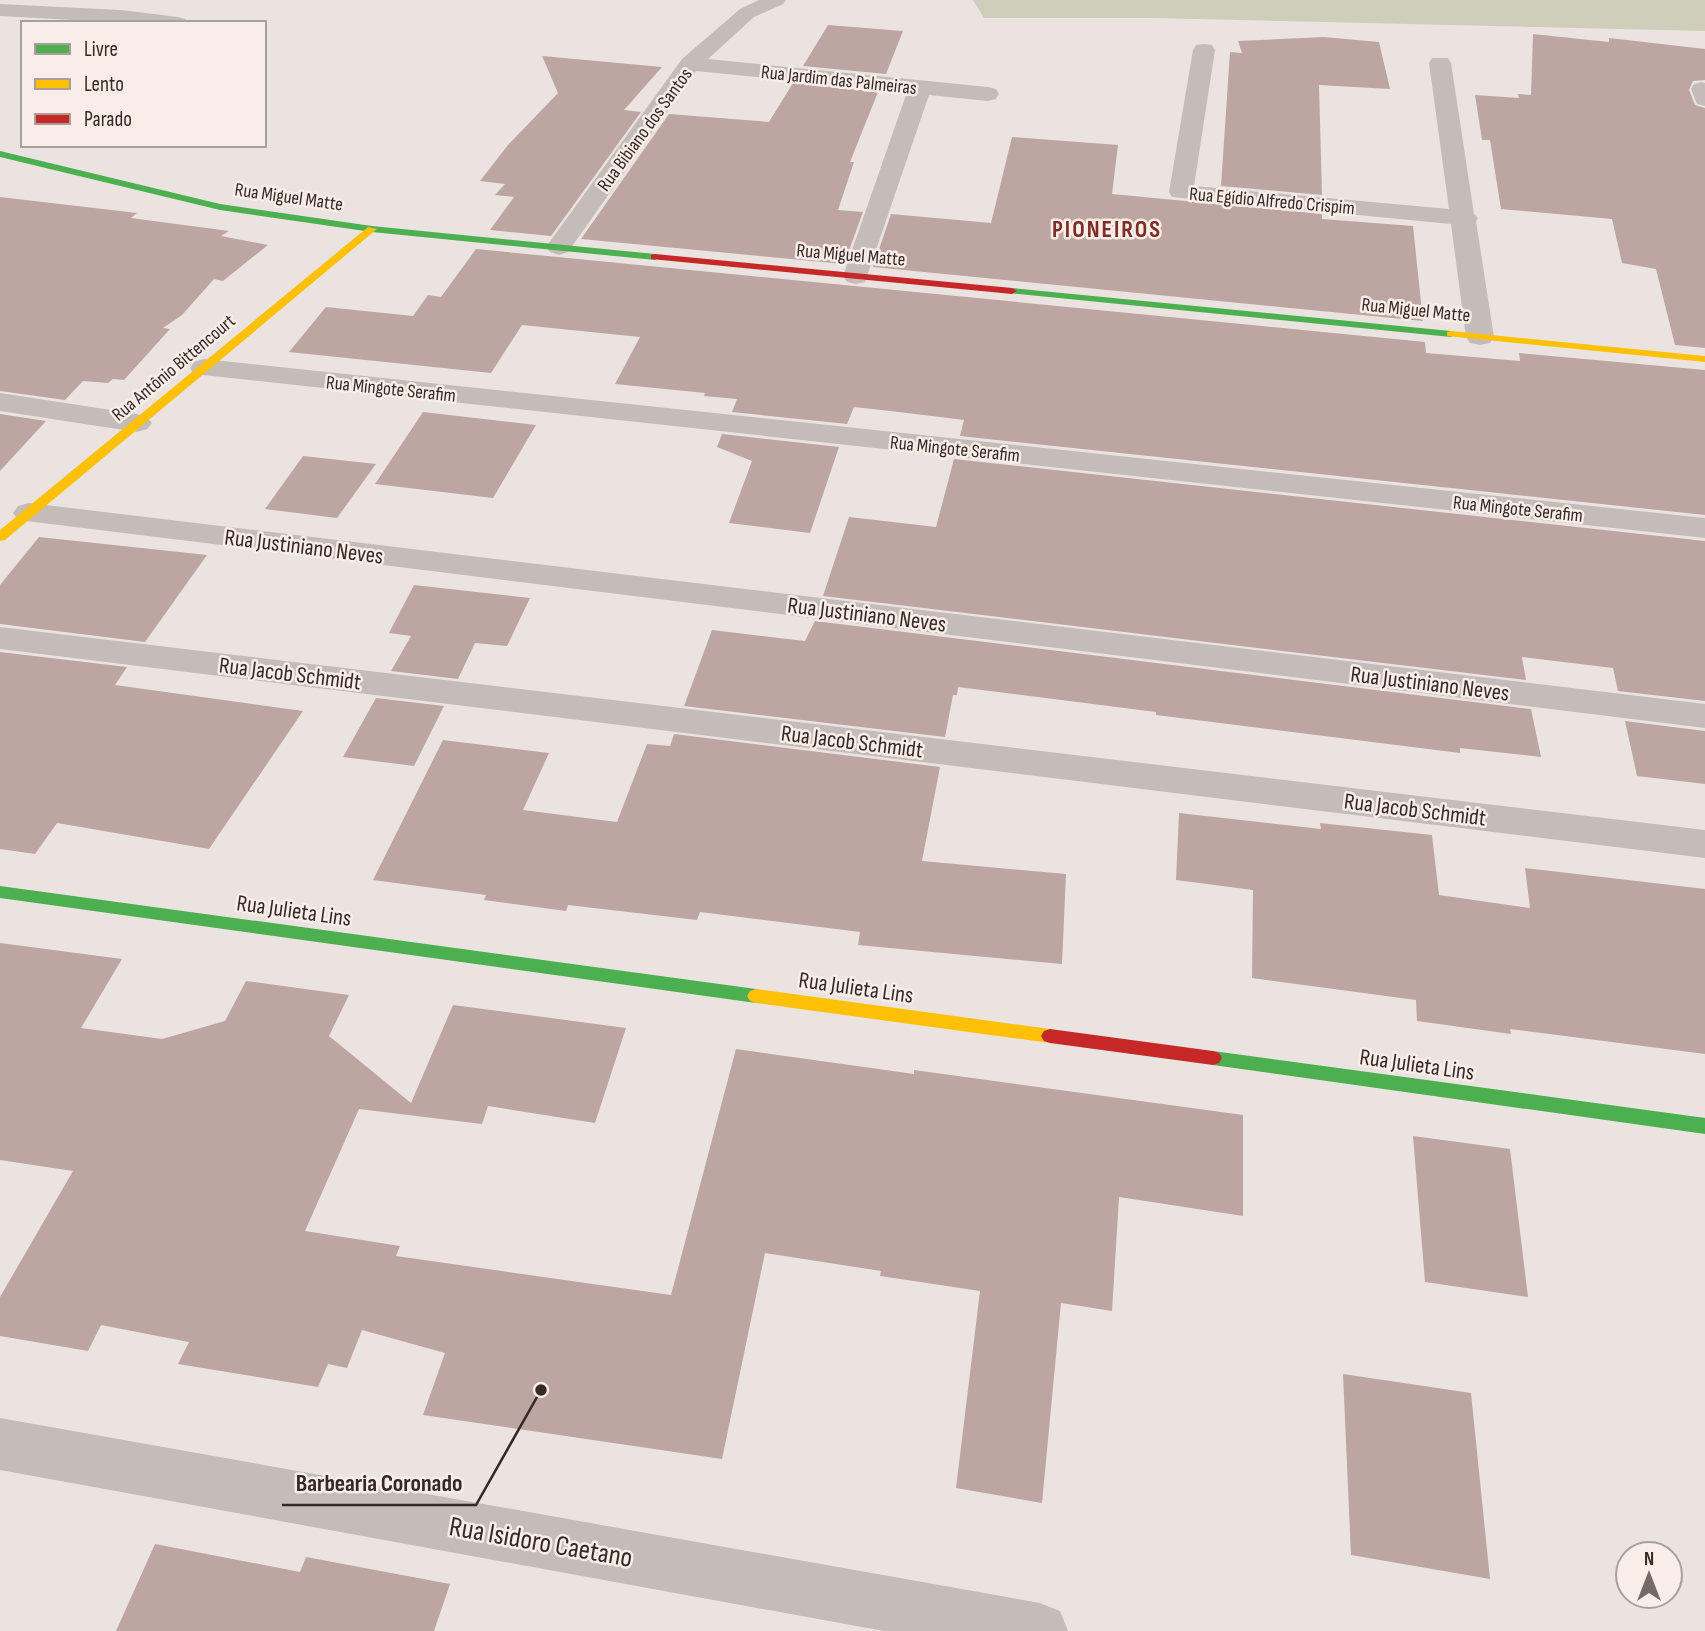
<svg xmlns="http://www.w3.org/2000/svg" width="1705" height="1631" font-family="'Sofia Sans Condensed',sans-serif">
<style>
.green{fill:#cfcebb}
.building{fill:#bda5a2}
.lines{fill:none;stroke-linecap:round;stroke-linejoin:round}
.street{fill:#c4bcb9;fill-rule:evenodd}
.fast{fill:#4caf50;fill-rule:evenodd}
.slow{fill:#ffc107;fill-rule:evenodd}
.jam{fill:#c62828;fill-rule:evenodd}
.labels{text-anchor:middle;stroke-width:5;stroke-linejoin:round;paint-order:stroke}
.far-street-label{font-size:19px;fill:#342927;stroke:#f8ede7}
.street-label{font-size:23px;fill:#342927;stroke:#f8ede7}
.far-district-label{font-size:24px;font-weight:bold;letter-spacing:2px;fill:#7d2d26;stroke:#f8ede7}
.near-street-label{font-size:28px;fill:#342927;stroke:#f8ede7}
.leader{fill:none;stroke:#342927;stroke-width:2.5}
.callout-dot{fill:#342927;stroke:#f8ede7;stroke-width:2.5}
.callout-label{font-size:24px;text-anchor:middle;font-weight:bold;fill:#342927;stroke:#f8ede7;stroke-width:5;stroke-linejoin:round;paint-order:stroke}
</style>
<rect width="100%" height="100%" fill="#ebe3e0"/>
<path class="green" d="M973 0H1705V31L1152 18H984Z"/>
<path class="building" d="M828 25 903 31 886 74 803 66Z
M1533 34 1609 42V38L1705 49V80L1693 81 1689 90 1695 105 1705 108V348L1675 345 1656 269 1622 263 1612 219 1501 209 1490 140H1482L1475 95 1519 98 1518 94 1531 95Z
M1324 37 1379 42 1390 89 1319 85 1322 195 1221 186 1230 52 1242 53 1238 41Z
M542 56 662 67 624 110 641 112 551 236 490 230 514 197 495 195 505 184 480 181 508 145 558 93Z
M793 83 878 92 850 162H854L838 210 863 212 844 264 581 239 669 114 769 122Z
M1012 137 1118 145 1112 194 1322 214V219L1413 226 1423 321 873 267 891 214 991 223Z
M0 197 137 213 131 218 229 231 221 236 268 245 223 281 214 279 182 315 163 328 170 329 124 380 113 379 108 383 83 381 65 400 0 391Z
M476 249 1425 342 1426 353 1520 361 1519 353 1705 370V515L960 436 964 420 899 412 854 407 847 424 732 412 737 399 704 396 705 393 615 384 640 337 522 325 491 373 289 352 326 307 413 316 428 295 441 297Z
M423 412 536 425 493 498 375 484Z
M0 414 46 421 0 471Z
M722 434 839 447 810 533 729 523 752 461 717 447Z
M303 456 376 464 337 518 265 509Z
M954 459 1705 541V701L1618 691 1613 668 1522 657 1526 680 823 596 849 517 936 527Z
M39 537 207 555 145 642 0 624V585Z
M414 585 530 598 507 646 475 643 458 679 391 671 411 636 389 633Z
M815 621 1531 709 1541 757 1460 748V753L1156 715V712L958 687 957 695H953L945 737 684 706 712 630 805 641Z
M0 652 127 667 115 685 303 711 209 849 57 823 35 854 0 849Z
M376 698 444 706 414 766 343 757Z
M1625 721 1705 731V784L1637 776Z
M674 734 940 767 922 861 1066 874 1062 964 858 945 860 932 700 912 697 920 568 905 566 911 484 900 486 895 373 880 443 740 549 753 523 810 617 822 647 744 670 746Z
M1179 813 1321 829 1320 823 1432 835 1439 895 1530 908 1525 868 1705 889V1054L1510 1029 1511 1034 1417 1021 1416 1000 1252 978 1253 890 1176 880Z
M0 943 122 959 81 1028 162 1039 225 1021 246 981 349 995 329 1036 411 1103 453 1005 626 1028 595 1123 488 1106 482 1124 359 1109 305 1231 400 1246 396 1256 671 1295 736 1049 914 1074V1070L1243 1115V1216L1119 1197 1112 1311 1061 1303 1042 1503 956 1488 980 1291 880 1276 881 1271 765 1253 722 1459 423 1415 445 1353 362 1330 347 1368 328 1364 318 1387 178 1364 189 1342 101 1325 88 1351 0 1336V1297L73 1171 0 1160Z
M1413 1136 1510 1149 1528 1297 1425 1282Z
M1343 1374 1471 1393 1490 1579 1351 1555Z
M155 1544 300 1572 306 1557 450 1584 434 1631H116Z"/>
<g class="lines">
<path class="street" d="M759 0H786L783 4 754 17 708 59 988 87 996 89 999 94 996 99 988 101 929 95 865 282 856 284 847 282 843 276 907 92 696 71 568 252 559 255 550 252 546 247 682 59 740 9Z
M0 4 121 10 178 17 185 19 188 23H126L0 16Z
M1204 44 1212 45 1215 50 1194 186 1449 209 1429 63 1432 58H1448L1451 63 1474 214 1478 218 1476 221 1494 337 1490 343 1480 345 1470 343 1466 337 1451 224 1172 197 1169 192 1193 50 1196 45Z
M1702 82 1705 83V106L1697 104 1691 89 1694 84Z
M204 359 1705 518V538L194 374 190 368 194 362Z
M0 393 137 414 147 417 152 423 147 429 137 432 0 411Z
M29 503 1705 704V728L18 520 13 513 18 506Z
M0 627 1705 830V858L0 649Z
M0 1418 1040 1603 1060 1611 1068 1631H884L0 1470Z"/>
<path class="fast" d="M0 151 220 204 372 226 655 254 660 257 655 260 372 232 220 210 0 157Z
M1012 288 1451 331 1457 334 1451 337 1008 293V289Z
M0 886 756 989 762 991 765 996 762 1001 756 1003 0 898Z
M1213 1051 1705 1118V1134L1213 1065 1207 1063 1204 1058 1207 1053Z"/>
<path class="slow" d="M368 227 377 229 5 540 0 541V530Z
M1451 331 1705 356V362L1447 336V332Z
M756 989 1050 1029 1056 1031 1059 1036 1056 1041 1050 1043 756 1003 750 1001 747 996 750 991Z"/>
<path class="jam" d="M655 254 1012 288 1017 291 1012 294 651 259V255Z
M1050 1029 1213 1051 1219 1053 1222 1058 1219 1063 1213 1065 1050 1043 1044 1041 1041 1036 1044 1031Z"/>
</g>
<g class="labels">
<g class="far-street-label">
<text transform="translate(839 79) rotate(6)" y="7">Rua Jardim das Palmeiras</text>
<text transform="translate(644 129) rotate(-54)" y="7">Rua Bibiano dos Santos</text>
<text transform="translate(289 196) rotate(8)" y="7">Rua Miguel Matte</text>
<text transform="translate(1272 200) rotate(5)" y="7">Rua Egídio Alfredo Crispim</text>
<text transform="translate(851 254) rotate(5)" y="7">Rua Miguel Matte</text>
<text transform="translate(1416 309) rotate(6)" y="7">Rua Miguel Matte</text>
<text transform="translate(173 367) rotate(-40)" y="7">Rua Antônio Bittencourt</text>
<text transform="translate(391 388) rotate(6)" y="7">Rua Mingote Serafim</text>
<text transform="translate(955 448) rotate(6)" y="7">Rua Mingote Serafim</text>
<text transform="translate(1518 508) rotate(6)" y="7">Rua Mingote Serafim</text>
</g>
<g class="street-label">
<text transform="translate(304 546) rotate(7)" y="8">Rua Justiniano Neves</text>
<text transform="translate(867 614) rotate(7)" y="8">Rua Justiniano Neves</text>
<text transform="translate(290 673) rotate(7)" y="8">Rua Jacob Schmidt</text>
<text transform="translate(1430 683) rotate(7)" y="8">Rua Justiniano Neves</text>
<text transform="translate(852 741) rotate(7)" y="8">Rua Jacob Schmidt</text>
<text transform="translate(1415 809) rotate(7)" y="8">Rua Jacob Schmidt</text>
<text transform="translate(294 910) rotate(8)" y="8">Rua Julieta Lins</text>
<text transform="translate(856 987) rotate(8)" y="8">Rua Julieta Lins</text>
<text transform="translate(1417 1064) rotate(8)" y="8">Rua Julieta Lins</text>
</g>
<g class="far-district-label">
<text x="1107" y="237">PIONEIROS</text>
</g>
<g class="near-street-label">
<text transform="translate(541 1541) rotate(10)" y="10">Rua Isidoro Caetano</text>
</g>
</g>
<path class="leader" d="M541 1390L476 1505H282"/>
<circle class="callout-dot" cx="541" cy="1390" r="7"/>
<g class="callout-label">
<text x="379" y="1491">Barbearia Coronado</text>
</g>
<rect x="21" y="21" width="245" height="126" fill="#f8ede7" stroke="#aa9f9a" stroke-width="2"/>
<rect x="35" y="44" width="35" height="10" fill="#4caf50" stroke="#aa9f9a" stroke-width="2"/>
<text x="84" y="56" font-size="21" fill="#342927">Livre</text>
<rect x="35" y="79" width="35" height="10" fill="#ffc107" stroke="#aa9f9a" stroke-width="2"/>
<text x="84" y="91" font-size="21" fill="#342927">Lento</text>
<rect x="35" y="114" width="35" height="10" fill="#c62828" stroke="#aa9f9a" stroke-width="2"/>
<text x="84" y="126" font-size="21" fill="#342927">Parado</text>
<g transform="translate(1649 1575)"><circle r="33" fill="#f8ede7" stroke="#aa9f9a" stroke-width="2"/>
<path d="M0-5L12 26L0 18L-12 26Z" fill="#746a68"/>
<text y="-10" font-size="19" font-weight="bold" text-anchor="middle" fill="#342927">N</text>
</g>
</svg>
